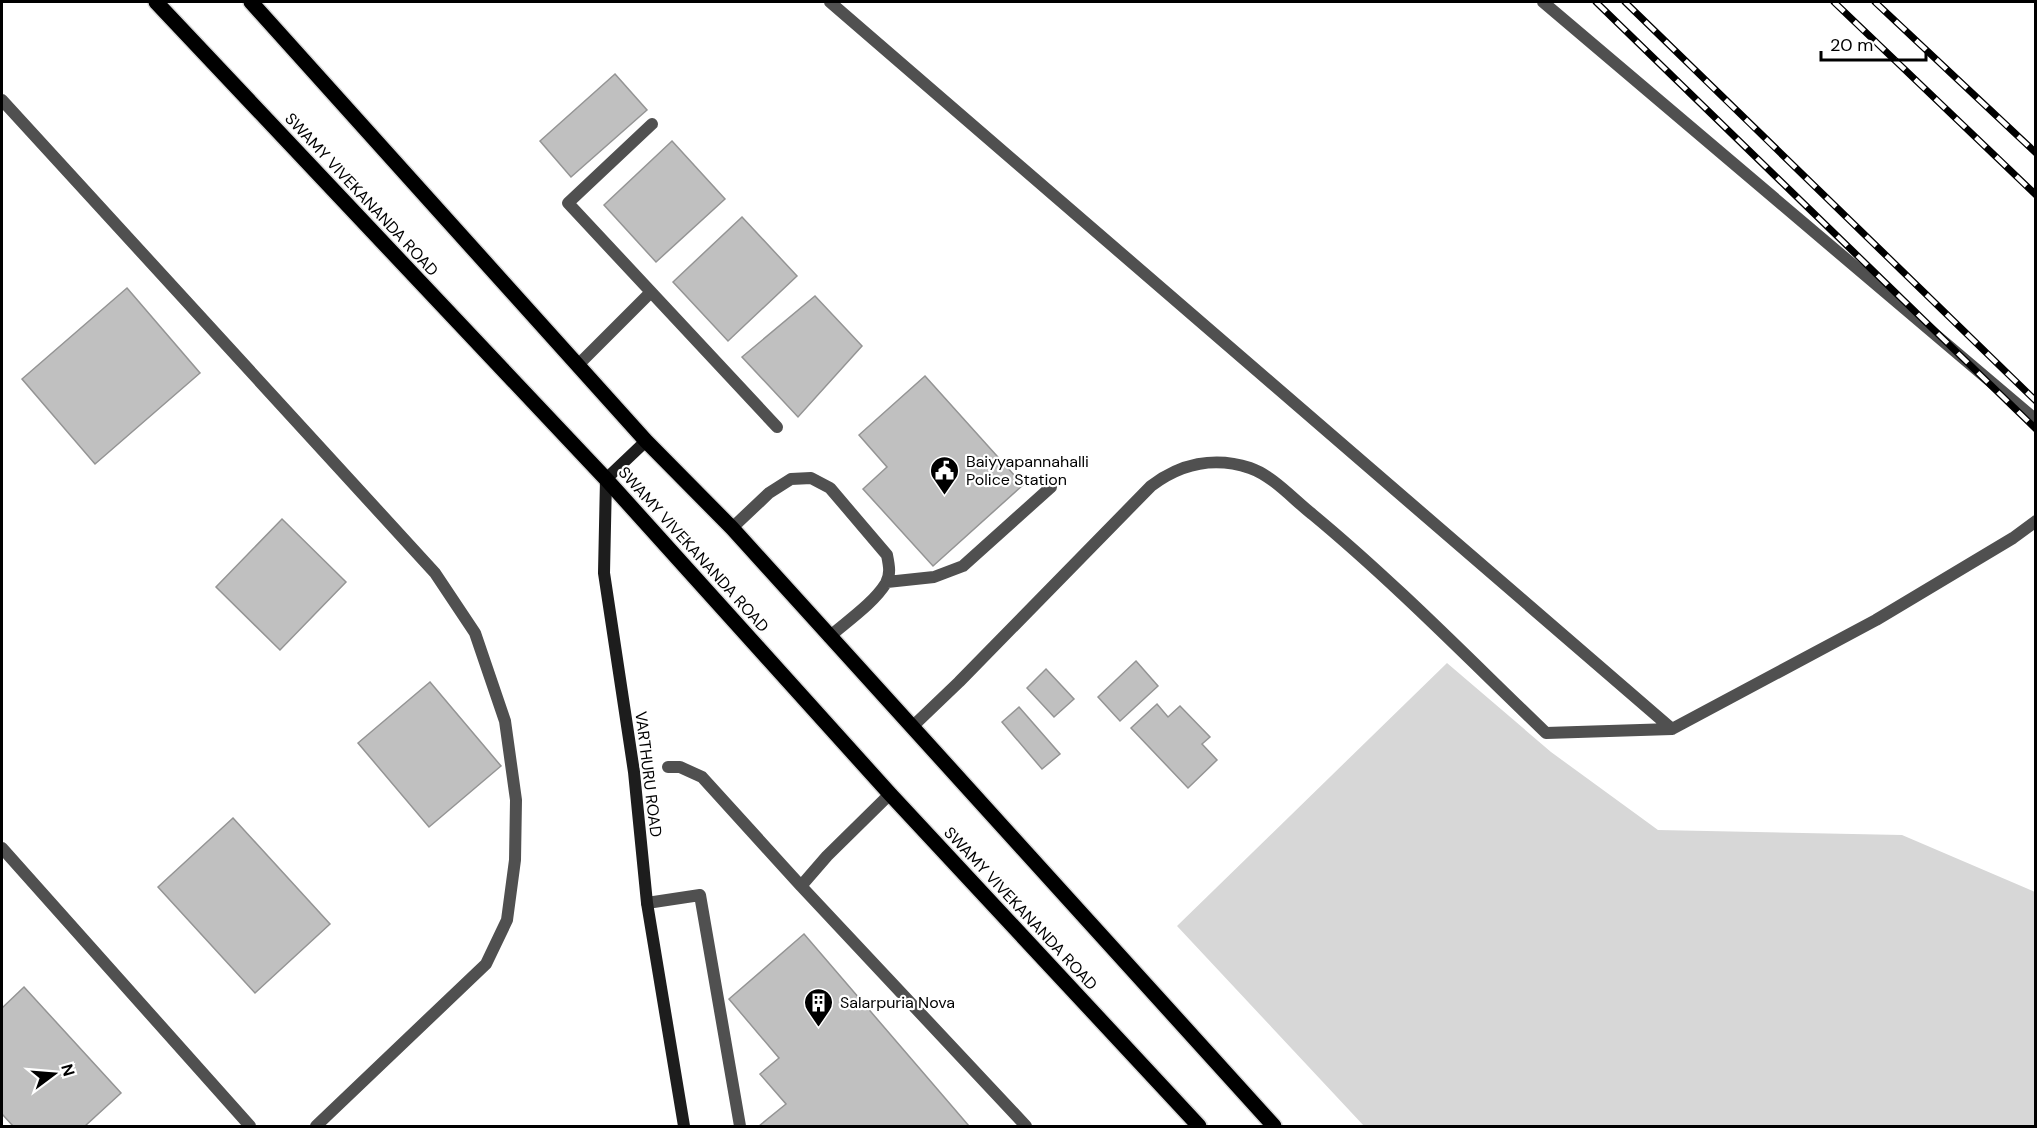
<svg xmlns="http://www.w3.org/2000/svg" width="2037" height="1128" font-family="'DM Sans',sans-serif">
<style>
.green{fill:#d7d7d7}
.building{fill:#c0c0c0;stroke:#949494;stroke-width:1.5}
.lines{fill:none;stroke-linecap:round;stroke-linejoin:round}
.primary-casing{stroke:#dbdbdb;stroke-width:18}
.lane{stroke:#505050;stroke-width:12}
.secondary{stroke:#1d1d1d;stroke-width:12}
.primary{stroke:#000;stroke-width:15}
.rail-casing{stroke:#000;stroke-width:7}
.rail{stroke:#fff;stroke-width:4.5;stroke-dasharray:14;stroke-linecap:butt}
.labels{text-anchor:middle;stroke-width:4.5;stroke-linejoin:round;paint-order:stroke}
.street-label{font-size:16px;fill:#000;stroke:#fff}
.poi-label{font-size:16px;fill:#000;stroke:#fff;text-anchor:start}
</style>
<rect width="100%" height="100%" fill="#fff"/>
<path class="green" d="M1447 663 1551 752 1658 830 1902 835 2035 892V1126H1364L1177 926Z"/>
<path class="building" d="M615 74 647 110 571 177 540 141Z
M672 141 725 199 656 262 604 205Z
M742 217 797 276 728 341 673 282Z
M127 288 200 373 95 464 22 379Z
M815 296 862 346 798 417 742 357Z
M925 376 1023 485 933 566 863 489 887 467 859 435Z
M282 519 346 582 280 650 216 587Z
M1136 661 1158 686 1120 721 1098 697Z
M1046 669 1074 699 1054 717 1027 688Z
M430 682 501 766 429 827 358 743Z
M1157 704 1168 717 1180 706 1210 737 1202 744 1217 760 1188 788 1131 728Z
M1019 707 1060 754 1042 769 1002 722Z
M233 818 330 924 255 993 158 887Z
M804 934 969 1126H759L786 1104 760 1074 779 1058 729 999Z
M24 987 121 1093 85 1126H13L2 1114V1008Z"/>
<g class="lines">
<defs>
<path id="primary" d="M156 2 606 479 890 794 1199 1126
M251 2 646 441 732 528 1274 1126"/>
</defs>
<use href="#primary" class="primary-casing"/>
<path class="lane" d="M830 2 1672 729
M1543 2 2036 420
M2 100 435 573 475 633 505 721 516 800 515 860 507 920 486 964 316 1126
M652 124 568 203 777 427
M578 365 651 292
M732 528 769 493 791 479 811 478 830 488 887 555C889 565 891 574 886 583 874 603 846 622 829 637
M887 582 934 577 963 566 1051 487
M912 727 959 682 1151 486C1180 464 1214 456 1250 468 1273 476 1293 499 1312 514 1394 582 1469 659 1546 733L1672 729 1876 620 2013 538 2036 521
M668 767H680L702 777 801 886 827 856 890 794
M2 848 250 1126
M801 886 1026 1126
M647 903 700 895 740 1126"/>
<path class="secondary" d="M646 441 606 479 604 573 634 772 647 903 684 1126"/>
<use href="#primary" class="primary"/>
<defs>
<path id="rail" d="M1596 2 2036 429
M1625 2 2036 401
M1834 2 2036 195
M1875 2 2036 153"/>
</defs>
<use href="#rail" class="rail-casing"/>
<use href="#rail" class="rail"/>
</g>
<defs>
<symbol id="civic-pin" viewBox="-11 -11 22 30"><path d="M0 17L-7.5 6A9.5 9.5 0 1 1 7.5 6Z" fill="#000" stroke="#fff"/><path d="M-.6-6.5H3V-4.5H.6V-3L4-1V1h2V6H-6V1h2V-1L-.6-3ZM-1.2 2.5V6h2.4V2.5Z" fill="#fff"/></symbol>
<symbol id="building-pin" viewBox="-11 -11 22 30"><path d="M0 17L-7.5 6A9.5 9.5 0 1 1 7.5 6Z" fill="#000" stroke="#fff"/><path d="M-4-6H4V6H1V3H-1V6H-4ZM-2.5-4.3h1.7v1.8h-1.7ZM.8-4.3h1.7v1.8H.8ZM-2.5-1h1.7V.8h-1.7ZM.8-1h1.7V.8H.8Z" fill="#fff"/></symbol>
</defs>
<g fill-rule="evenodd">
<use href="#civic-pin" x="928" y="454" width="33" height="45"/>
<use href="#building-pin" x="802" y="986" width="33" height="45"/>
</g>
<g class="labels">
<g class="street-label">
<text transform="translate(362 194) rotate(47)" y="6">SWAMY VIVEKANANDA ROAD</text>
<text transform="translate(694 549) rotate(48)" y="6">SWAMY VIVEKANANDA ROAD</text>
<text transform="translate(649 774) rotate(83)" y="6">VARTHURU ROAD</text>
<text transform="translate(1021 908) rotate(47)" y="6">SWAMY VIVEKANANDA ROAD</text>
</g>
<g class="poi-label">
<text x="966" y="467">Baiyyapannahalli<tspan x="966" dy="18">Police Station</tspan></text>
<text x="840" y="1008">Salarpuria Nova</text>
</g>
</g>
<rect width="2037" height="1128" fill="none" stroke="#000000" stroke-width="6"/>
<g transform="translate(54 1074) rotate(74)" stroke="#ffffff" stroke-width="4.5" paint-order="stroke">
<path d="M0-4.5L10 22L0 15L-10 22Z" fill="#000000"/>
<text y="-9" font-size="16" font-weight="bold" text-anchor="middle" fill="#000000">N</text>
</g>
<path d="M1821 51v9h105v-9" fill="none" stroke="#000000" stroke-width="3"/>
<text x="1830" y="51" font-size="18" fill="#000000" stroke="#ffffff" stroke-width="4.5" paint-order="stroke">20 m</text>
</svg>
